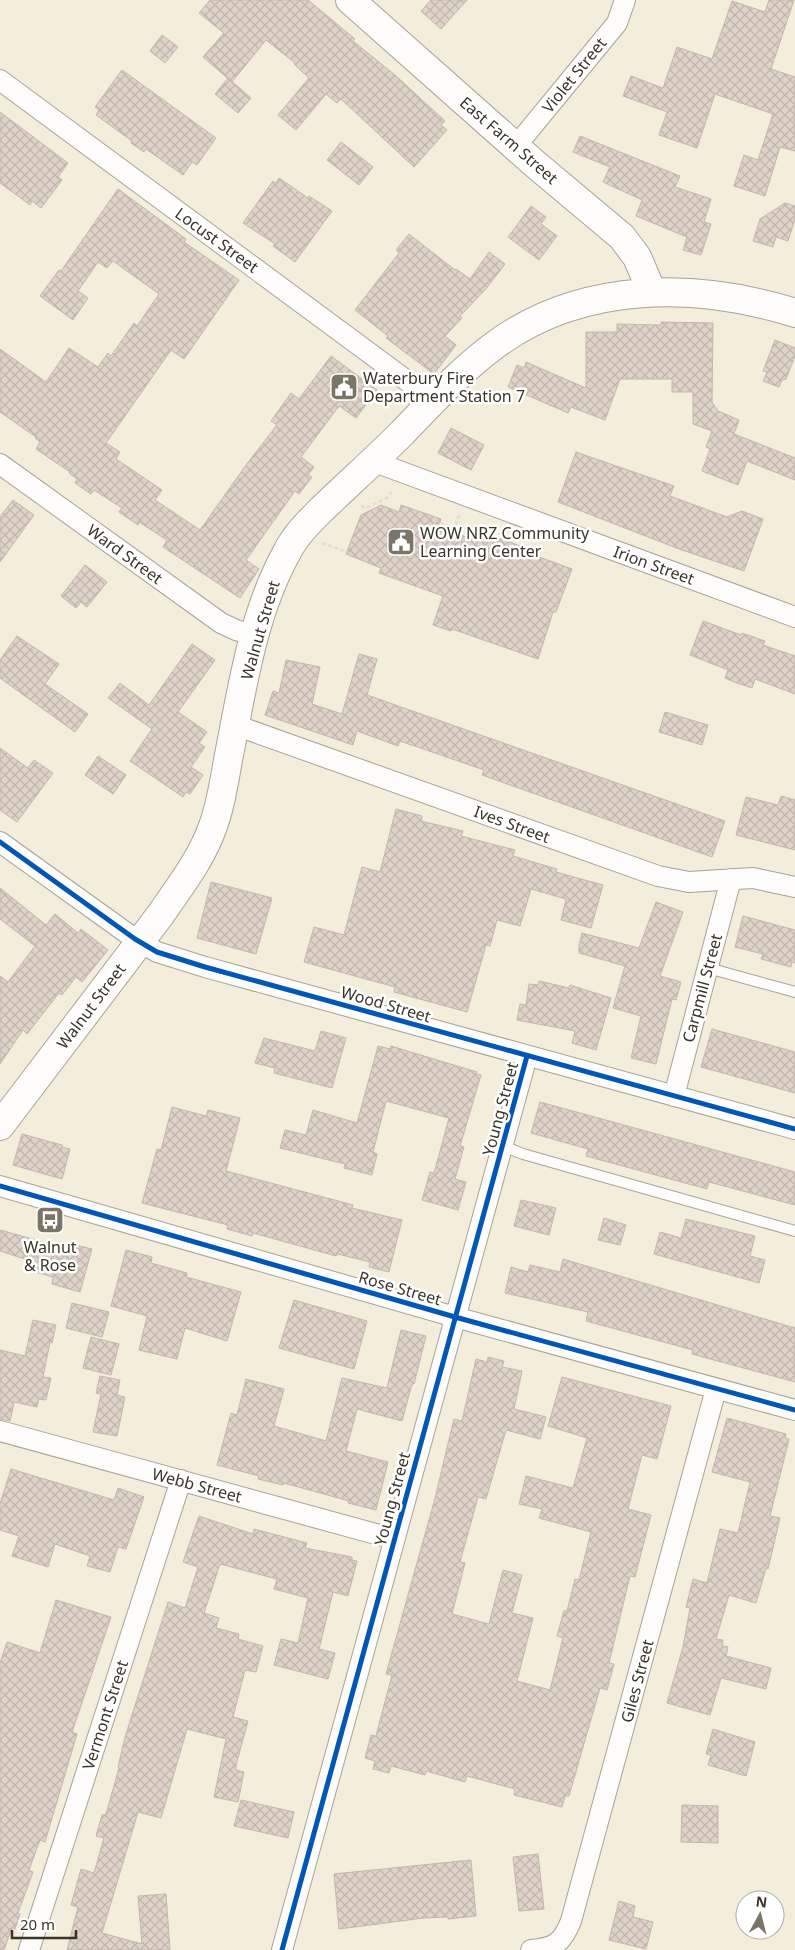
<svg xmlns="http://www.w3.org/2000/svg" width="795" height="1950" font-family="'Noto Sans',sans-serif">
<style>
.building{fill:url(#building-cross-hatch);stroke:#c0b7ae}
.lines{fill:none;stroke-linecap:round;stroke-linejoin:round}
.lane-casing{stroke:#a8a396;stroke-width:12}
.street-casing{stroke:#a8a396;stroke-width:22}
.secondary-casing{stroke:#a8a396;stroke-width:30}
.path{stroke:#e1dfda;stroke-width:3;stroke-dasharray:4 2.5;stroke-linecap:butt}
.lane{stroke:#fdfcfa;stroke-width:10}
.street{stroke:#fdfcfa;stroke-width:20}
.secondary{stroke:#fdfcfa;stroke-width:28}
.cycleway-casing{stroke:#fff;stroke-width:8}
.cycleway{stroke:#0057b8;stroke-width:5}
.labels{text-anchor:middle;stroke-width:5;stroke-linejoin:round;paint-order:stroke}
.street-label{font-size:16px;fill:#393528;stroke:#fff}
.poi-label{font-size:16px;fill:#393528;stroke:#fff;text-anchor:start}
</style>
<defs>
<pattern id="building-cross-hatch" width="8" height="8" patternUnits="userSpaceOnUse" patternTransform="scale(1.25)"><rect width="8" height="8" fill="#dfd2c9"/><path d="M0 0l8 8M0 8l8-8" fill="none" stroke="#c0b5ad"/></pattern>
</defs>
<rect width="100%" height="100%" fill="#f3eddc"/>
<path class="building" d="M210 0H308L355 39 353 41 395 75 445 121 441 125 447 130 414 167 341 99 337 103 326 94 296 130 278 115 309 78 294 64 295 63 266 40 232 82 203 57 224 33 199 13Z
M431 0H467L441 29 421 11Z
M769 0H794L771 69 795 77V151L780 147 765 196 734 186 744 155 758 160 773 114 715 94 697 148 659 135 667 112 623 96 631 76 663 88 677 47 712 59 732 1 765 12Z
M162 35 178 47 165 63 150 51Z
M122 70 216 138 197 165 192 162 183 175 146 149 144 152 131 143 132 141 96 115 99 110 95 107Z
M228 78 251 98 238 113 215 94Z
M0 112 68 163 58 177 62 180 41 208 32 201 30 205 0 183Z
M580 136 680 176 675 187 711 199 704 222 711 224 701 255 683 250 687 237 636 216 642 200 603 182 610 167 573 152Z
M341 142 373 167 359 185 327 160Z
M279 178 308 198 309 196 332 211 295 262 273 246 275 244 243 223 273 181 276 183Z
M118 189 186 239 184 242 239 280 184 359 171 350 106 443 120 452 116 459 162 490 155 500 200 530 246 465 277 425 271 421 291 393 299 399 331 356 377 390 356 418 339 406 301 457 314 467 308 475 312 477 299 494 295 491 246 560 259 569 240 598 163 547 167 540 139 522 138 525 119 512 122 508 94 490 91 494 75 483 77 479 69 473 70 472 36 449 40 442 35 438 36 437 0 412V349L46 382 69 348 98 367 108 353 111 356 134 323 137 326 159 294 113 261 107 268 98 262 78 291 88 298 73 320 40 296 59 270 61 271Z
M785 203 795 206V219L788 241 776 237 773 247 753 241 760 219Z
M531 206 546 217 541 224 557 236 539 260 508 237Z
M409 234 455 270 456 269 470 279 489 252 505 264 485 290 460 316 462 318 445 336 456 345 434 374 386 338 388 336 355 310 399 253 396 250Z
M661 322 713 323 712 402 718 411 739 420 734 434 795 458V480L747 461 738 485 702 471 710 449 706 447 712 431 693 424V392H672V379H620L605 420 571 407 568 413 508 387 517 365 524 368 526 362 586 388V332H617V324L661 325Z
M775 340 795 348V356L786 379 782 380 779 387 763 381 767 372 763 371Z
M451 428 484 445 471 470 438 453Z
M576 452 674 486 670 496 727 517 742 511 763 519 744 571 679 549 558 502Z
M13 500 34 515 0 562V517Z
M381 505 399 512 401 505 441 519 439 527 472 539 475 530 532 550 531 554 572 569 556 612H553L538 659 452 629 451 631 433 625 443 596 379 573 381 568 346 554 361 515Z
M85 565 107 582 87 607 81 602 76 608 61 596Z
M703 621 741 635 742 633 765 641 763 645 795 656V694L755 679 752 688 734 682 725 678 728 670 690 655Z
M17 636 59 664 45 684 88 714 75 732 0 678V660Z
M192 644 215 660 178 712 207 732 199 743 205 747 191 767 203 775 190 794 186 792 183 797 130 761 152 729 108 698 120 683 149 705Z
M359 654 377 659 367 695 725 821 712 857 482 775 484 770 400 741 398 746 357 731 353 745 265 715 273 691 279 693 286 660 320 667 312 704 342 714Z
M665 712 708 725 702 745 659 732Z
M0 748 28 768 34 760 53 773 17 822 0 810Z
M98 756 126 775 113 794 85 775Z
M781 796 795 800V850L736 835 746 797 778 805Z
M396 809 422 816 421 821 463 831 461 836 515 850 513 856 557 869 556 872 603 885 591 928 561 920 566 899 531 889 520 926 497 920 490 946 486 945 467 1012 394 992 395 987 304 962 314 927 344 935 362 867 380 872Z
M211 882 272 898 256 954 197 938Z
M0 888 46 925 55 914 78 933 81 929 108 950 82 982 76 977 62 995 59 993 27 1034 23 1030 0 1064V976L8 982 35 946 0 919Z
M656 902 683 912 660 976 681 982 676 1000 672 999 656 1064 631 1058 641 1016 613 1008 625 966 579 953V946L582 933 639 948Z
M743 916 795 930V963L792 962 791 967 761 959 763 954 735 947Z
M539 981 569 988 570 985 611 998 596 1050 572 1043 575 1031 517 1020 520 1004 526 1005 529 984 538 985Z
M712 1029 795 1052V1093L701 1067Z
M321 1031 346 1038 332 1088 274 1073 275 1068 255 1063 264 1038 315 1051Z
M378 1046 390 1049 391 1046 477 1072 476 1074 481 1075 460 1146 464 1147 455 1179 466 1182 458 1210 422 1200 430 1172 434 1173 449 1118 386 1101 373 1152 377 1154 372 1175 344 1168 345 1164 280 1148 285 1130 306 1135 313 1110 357 1123Z
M540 1102 795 1172V1205L709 1182 707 1189 586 1156 588 1149 531 1133Z
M172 1107 206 1116 208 1110 240 1118 226 1171 353 1205 352 1208 402 1220 389 1272 369 1267 370 1262 338 1254 336 1256 253 1233 252 1236 227 1229 228 1225 142 1203 157 1149 161 1150Z
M22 1134 62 1145V1147L70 1149 62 1179 13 1165Z
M521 1200 556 1208 549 1235 514 1226Z
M604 1218 626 1225 620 1245 598 1240Z
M686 1219 755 1236 750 1256 765 1260 759 1283 654 1254 660 1232 681 1238Z
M0 1230 61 1247 63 1242 92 1249 80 1292 52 1284 53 1277 28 1270 31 1261 0 1251Z
M126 1250 152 1257 151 1263 187 1273 186 1277 241 1292 227 1341 185 1328 177 1359 139 1350 147 1316 111 1306Z
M563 1259 795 1328V1382L692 1354 693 1350 586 1321 588 1312 505 1293 511 1267 528 1272 530 1265 560 1272Z
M294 1300 367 1321 354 1369 279 1348Z
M72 1303 109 1312 102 1337 66 1328Z
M33 1320 56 1325 52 1343 50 1342 43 1377 51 1378 46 1400 39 1399 37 1407 14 1402 10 1421 0 1419V1350L25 1356Z
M401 1330 426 1336 414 1384H412L402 1421 357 1409 346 1451 388 1462 376 1510 348 1503 349 1501 284 1483 283 1485 258 1479 259 1476 217 1465 231 1413 237 1415 246 1379 284 1389 274 1426 326 1441 342 1378 387 1388Z
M91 1337 119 1344 111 1375 83 1368Z
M488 1357 504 1361 502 1367 522 1371 514 1409 546 1417 540 1439 506 1430 486 1499 478 1497 460 1562 465 1563 452 1614 489 1624 503 1570 522 1575 512 1613 533 1618 517 1681 550 1690 563 1638 557 1636 564 1611H567L575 1579 579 1580 591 1532 539 1518 542 1509 519 1504 526 1476 573 1488 587 1438 548 1426 562 1377 671 1406 657 1459 642 1455 628 1509 651 1515 635 1577 630 1576 609 1663 614 1664 607 1690 600 1688 569 1796H565L562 1807 514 1795 515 1789 467 1776 465 1782 426 1771 425 1775 391 1766 389 1773 373 1769 375 1761 365 1758 371 1735 376 1736 392 1675 386 1674 434 1502 454 1419 462 1421 476 1359 487 1362Z
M100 1376 120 1380 117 1395 125 1397 117 1436 93 1432 101 1394 96 1393Z
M727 1418 786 1434 785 1438 789 1439 770 1516 780 1518 768 1569 766 1568 756 1603 729 1595 716 1639 723 1640 722 1646 728 1647 726 1656 771 1668 766 1689 721 1678 710 1715 667 1703 683 1647 690 1608 686 1607 693 1579 707 1583 720 1529 738 1533 750 1482 712 1472Z
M11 1469 114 1500 118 1488 144 1497 126 1549 118 1547 110 1572 87 1566 90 1556 55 1544 48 1567 12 1556 19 1536 0 1530V1504Z
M199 1516 253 1534 254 1529 307 1543 305 1548 352 1557V1560L357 1561 348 1596 333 1592 319 1649 335 1653 328 1679 274 1665 281 1639 298 1643 308 1598 274 1589 277 1579 220 1564 204 1613 219 1618 216 1628 239 1634 238 1639 263 1646 256 1672 245 1670 233 1717 248 1721 236 1765V1770L244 1772 238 1802 214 1797 226 1739 187 1729 161 1818 138 1812 102 1933 142 1944 138 1896 166 1894 170 1950H67L78 1907 71 1905 81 1869 94 1873 104 1838 96 1836 102 1815 106 1814 119 1768 118 1767 125 1737 168 1602 185 1608 198 1567 183 1562Z
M56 1600 111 1617 72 1732 77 1734 45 1842 40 1840 29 1870 33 1872 18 1913 20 1914 15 1929 12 1928 4 1950H0V1663L7 1642 40 1653Z
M713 1729 755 1742 746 1776 708 1765 711 1755 706 1754Z
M241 1800 294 1812 288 1838 234 1826Z
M682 1805 718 1806V1843L681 1842Z
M538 1854 544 1909 519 1911 513 1857Z
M471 1860 476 1916 448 1919V1917L424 1918 339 1929 334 1874Z
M619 1901 635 1906 633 1917 653 1922 646 1949 609 1940Z"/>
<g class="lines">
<defs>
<path id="lane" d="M708 968 795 992
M503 1146 523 1154 795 1231"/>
<path id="street" d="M0 80 433 400
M516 146 617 23 625 0
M372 461 795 617
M0 464 221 623 236 630 255 636
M235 725 658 876 689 882 753 878 795 887
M0 842 135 939 157 952 205 967 795 1129
M674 1096 731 879
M0 1186 455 1317 795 1410
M0 1431 394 1539
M29 1950 181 1480
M282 1950 527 1056
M531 1950C555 1948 562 1943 571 1921L716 1389"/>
<path id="secondary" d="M350 0 535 164 622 237 637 257 652 292
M0 1126 161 914C180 886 202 858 213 826 221 805 224 782 228 760 242 690 252 615 287 552 295 536 307 524 320 511 347 485 375 460 402 433 432 402 461 370 495 345 582 281 696 282 795 313"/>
</defs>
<use href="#lane" class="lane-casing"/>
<use href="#street" class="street-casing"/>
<use href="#secondary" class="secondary-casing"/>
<path class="path" d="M361 506 366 508 387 498 393 490
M440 523 454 529 460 513
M322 543 347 552"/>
<use href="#lane" class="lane"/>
<use href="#street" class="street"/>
<use href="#secondary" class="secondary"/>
<defs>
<path id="cycleway" d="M0 842 135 939 157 952 205 967 795 1129
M0 1186 455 1317 795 1410
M282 1950 527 1056"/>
</defs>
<use href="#cycleway" class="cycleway-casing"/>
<use href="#cycleway" class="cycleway"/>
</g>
<defs>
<symbol id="civic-square" viewBox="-11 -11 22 22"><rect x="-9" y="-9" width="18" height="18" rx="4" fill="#7a7567" stroke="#fff"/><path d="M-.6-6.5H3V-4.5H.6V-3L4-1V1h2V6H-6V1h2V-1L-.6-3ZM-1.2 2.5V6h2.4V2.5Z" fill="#fff"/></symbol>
<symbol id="bus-square" viewBox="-11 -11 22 22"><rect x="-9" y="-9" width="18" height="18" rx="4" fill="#7a7567" stroke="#fff"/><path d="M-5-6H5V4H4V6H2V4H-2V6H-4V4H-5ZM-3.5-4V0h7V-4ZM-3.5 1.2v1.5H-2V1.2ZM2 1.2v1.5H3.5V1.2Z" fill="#fff"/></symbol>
</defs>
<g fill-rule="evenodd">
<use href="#civic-square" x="328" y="371" width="32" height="32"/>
<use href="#civic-square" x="385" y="526" width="32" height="32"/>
<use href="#bus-square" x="34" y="1204" width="32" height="32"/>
</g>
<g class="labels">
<g class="street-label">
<text transform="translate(574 75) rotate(-51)" y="6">Violet Street</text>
<text transform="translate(509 140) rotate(41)" y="6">East Farm Street</text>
<text transform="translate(217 240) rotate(36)" y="6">Locust Street</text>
<text transform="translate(125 554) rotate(36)" y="6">Ward Street</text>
<text transform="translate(654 565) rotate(20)" y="6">Irion Street</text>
<text transform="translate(260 630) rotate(-74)" y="6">Walnut Street</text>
<text transform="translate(512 824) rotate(20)" y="6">Ives Street</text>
<text transform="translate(702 988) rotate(-75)" y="6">Carpmill Street</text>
<text transform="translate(386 1004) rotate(16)" y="6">Wood Street</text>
<text transform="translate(91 1006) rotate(-53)" y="6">Walnut Street</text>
<text transform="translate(500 1109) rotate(-75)" y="6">Young Street</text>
<text transform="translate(400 1288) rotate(16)" y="6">Rose Street</text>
<text transform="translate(197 1485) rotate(15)" y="6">Webb Street</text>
<text transform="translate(392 1499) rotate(-75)" y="6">Young Street</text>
<text transform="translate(637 1681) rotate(-75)" y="6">Giles Street</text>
<text transform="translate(105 1715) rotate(-72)" y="6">Vermont Street</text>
</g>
<g class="poi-label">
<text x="363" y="384">Waterbury Fire<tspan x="363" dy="18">Department Station 7</tspan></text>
<text x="420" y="539">WOW NRZ Community<tspan x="420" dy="18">Learning Center</tspan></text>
<text x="50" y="1253" text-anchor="middle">Walnut<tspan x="50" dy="18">&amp; Rose</tspan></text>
</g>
</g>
<g transform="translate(760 1915) rotate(7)"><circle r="24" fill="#ffffff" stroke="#b0aea9"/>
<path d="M0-4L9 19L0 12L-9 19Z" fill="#7a7567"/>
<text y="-8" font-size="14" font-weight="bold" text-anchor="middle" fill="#393528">N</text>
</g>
<path d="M12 1930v8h64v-8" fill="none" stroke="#393528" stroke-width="2.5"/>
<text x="20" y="1930" font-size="15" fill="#393528" stroke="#ffffff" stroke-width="4" paint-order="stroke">20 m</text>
</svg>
